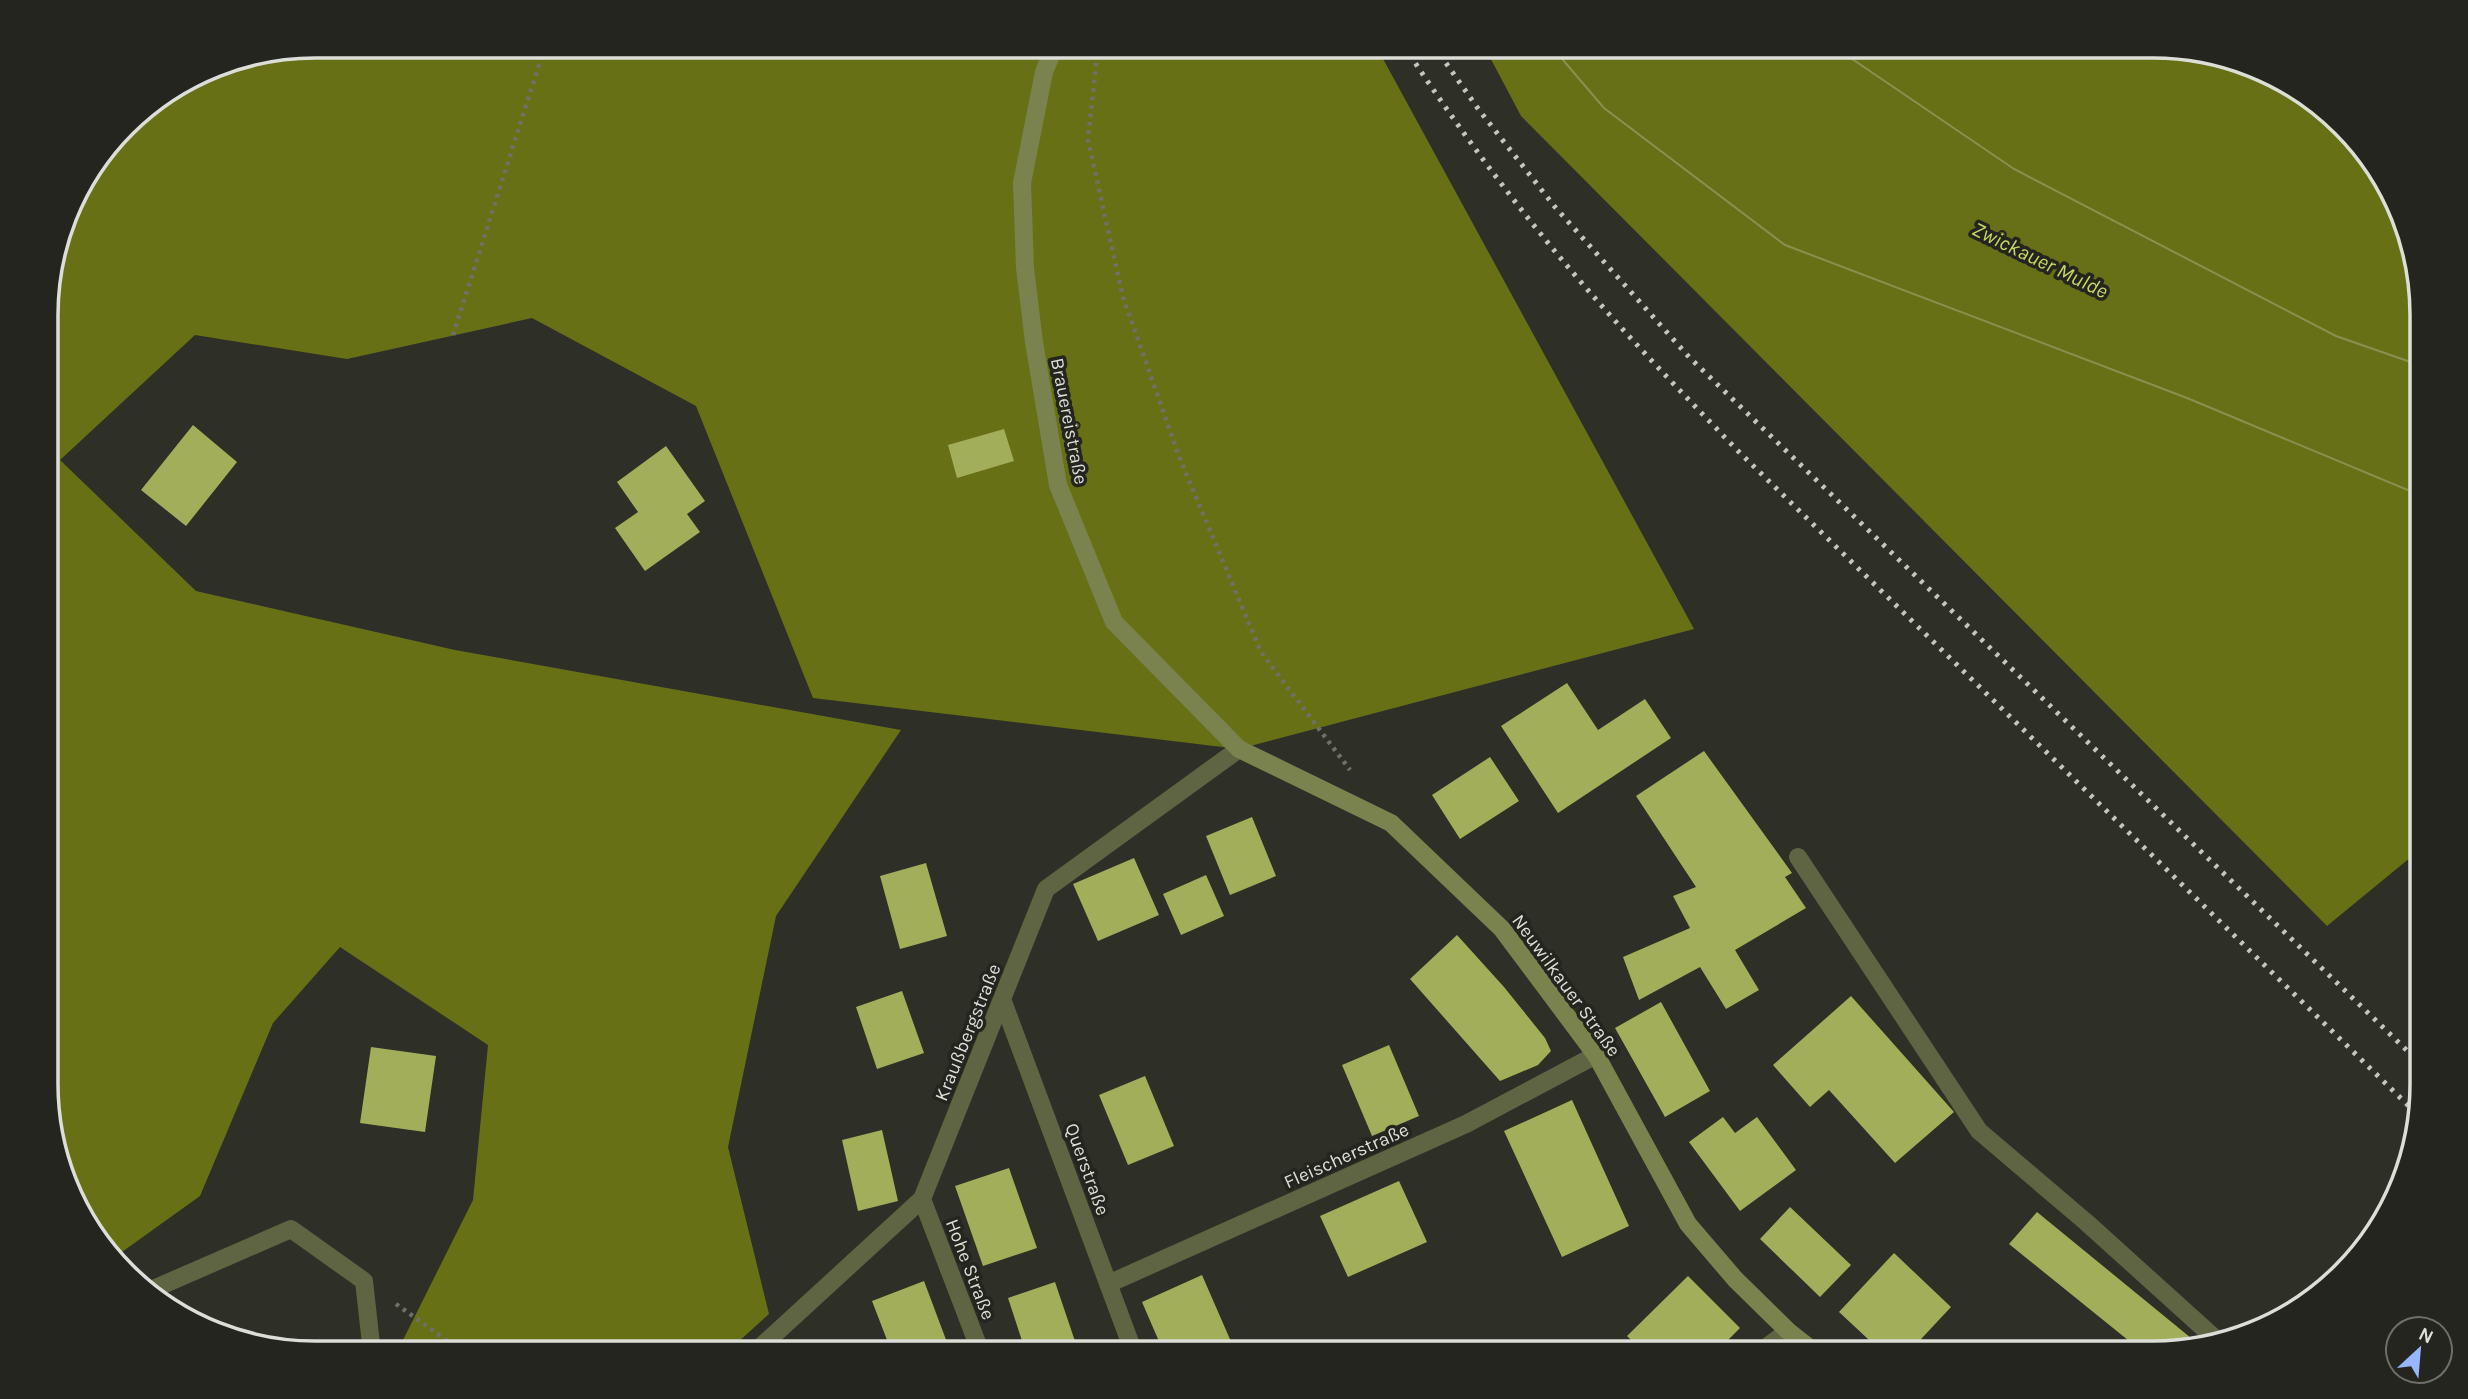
<svg xmlns="http://www.w3.org/2000/svg" width="2468" height="1399" font-family="Karla,sans-serif">
<style>
.forest{fill:#677015}
.water{fill:#677016;stroke:#8a9150;stroke-width:2}
.building{fill:#a2ae59}
.lines{fill:none;stroke-linecap:round;stroke-linejoin:round}
.path{stroke:#6f7169;stroke-width:4.5;stroke-dasharray:3.5 5;stroke-linecap:butt}
.lane{stroke:#5f6443;stroke-width:18}
.street{stroke:#5f6443;stroke-width:18}
.secondary{stroke:#7a824d;stroke-width:18}
.rail{stroke:#c4c6c0;stroke-width:5;stroke-dasharray:3.5 7;stroke-linecap:butt}
.labels{text-anchor:middle;stroke-width:7;stroke-linejoin:round;paint-order:stroke}
.street-label{font-size:19px;fill:#dcded8;stroke:#24251e}
.water-label{font-size:21px;font-style:italic;fill:#c7d664;stroke:#24251e}
.rim{fill:none;stroke:#dcded8;stroke-width:3.5}
</style>
<rect width="100%" height="100%" fill="#2e2f27"/>
<path class="forest" d="M314 46H1376L1694 629 1239 749 813 698 696 406 532 318 347 359 195 335 60 460 196 591 455 650 901 730 776 916 728 1147 769 1314 726 1353H412L400 1346 473 1200 488 1045 340 947 273 1023 200 1196 115 1257 91 1234 48 1119V280L73 195 137 113 212 66Z
M1484 46H1551L1604 108 2187 398 2422 496V848L2327 926 1521 116Z
M1833 46H2154L2224 55 2288 81 2377 165 2408 228 2422 296V366L2336 336 2014 169Z"/>
<path class="water" d="M1551 46H1833L2014 169 2336 336 2422 366V496L2187 398 1785 245 1604 108Z"/>
<path class="building" d="M193 425 237 462 186 526 141 490Z
M1004 429 1014 461 957 478 948 445Z
M666 446 705 501 687 514 700 532 645 571 615 528 638 512 617 482Z
M1567 683 1598 730 1645 699 1671 738 1558 813 1501 726Z
M1704 751 1792 873 1785 877 1806 908 1735 950 1759 990 1726 1009 1700 967 1639 1000 1623 957 1690 928 1673 896 1696 887 1636 796Z
M1490 757 1519 801 1460 839 1432 795Z
M1252 817 1276 876 1230 895 1206 836Z
M1134 858 1159 915 1098 941 1073 884Z
M926 863 947 936 900 949 880 876Z
M1206 875 1224 916 1181 935 1163 894Z
M1457 935 1504 987 1545 1038 1551 1051 1538 1065 1500 1081 1410 979Z
M902 991 924 1053 877 1069 856 1007Z
M1851 996 1954 1112 1895 1163 1829 1090 1810 1107 1773 1065Z
M1661 1002 1710 1091 1665 1117 1615 1028Z
M1389 1045 1419 1116 1372 1136 1342 1065Z
M371 1047 436 1056 425 1132 360 1123Z
M1145 1076 1174 1146 1128 1165 1099 1095Z
M1572 1100 1629 1226 1562 1257 1504 1131Z
M1723 1117 1735 1133 1757 1117 1796 1170 1740 1211 1689 1142Z
M882 1130 898 1201 858 1211 842 1140Z
M1009 1168 1037 1248 983 1266 955 1186Z
M1399 1181 1427 1242 1348 1277 1320 1216Z
M1790 1207 1851 1265 1820 1297 1760 1239Z
M2037 1212 2202 1347 2171 1353H2144L2009 1244Z
M1894 1253 1951 1307 1908 1353H1883L1839 1312Z
M1202 1275 1236 1353H1164L1142 1302Z
M1688 1276 1740 1328 1715 1353H1644L1627 1336Z
M924 1281 951 1353H892L872 1301Z
M1055 1282 1079 1353H1026L1008 1298Z"/>
<g class="lines">
<path class="path" d="M1098 46 1088 140 1123 297 1180 459 1261 652 1350 770
M453 335 545 46
M396 1304 457 1348 483 1353
M714 1353 727 1352"/>
<path class="lane" d="M1798 857 1979 1131 2086 1222 2220 1343"/>
<path class="street" d="M1002 999 1134 1353
M922 1199 981 1353
M1108 1284 1466 1124 1596 1055
M151 1290 291 1229 364 1281 372 1353
M754 1353 922 1199 1046 889 1239 749
M1759 1353 1788 1331"/>
<path class="secondary" d="M1055 46 1044 72 1022 183 1025 268 1034 342 1058 485 1114 622 1239 749 1391 823 1502 929 1596 1055 1688 1224 1735 1279 1788 1331 1816 1353"/>
<path class="rail" d="M1404 46C1463 136 1529 224 1601 305 1645 355 1691 402 1737 450L2418 1115
M1434 46 1479 110 1555 207 1689 357 2422 1065"/>
</g>
<g class="labels">
<g class="street-label">
<text transform="translate(1070 421) rotate(79)" y="7">Brauereistraße</text>
<text transform="translate(1567 985) rotate(54)" y="7">Neuwilkauer Straße</text>
<text transform="translate(967 1032) rotate(-68)" y="7">Kraußbergstraße</text>
<text transform="translate(1346 1155) rotate(-24)" y="7">Fleischerstraße</text>
<text transform="translate(1088 1169) rotate(70)" y="7">Querstraße</text>
<text transform="translate(971 1269) rotate(69)" y="7">Hohe Straße</text>
</g>
<g class="water-label">
<text transform="translate(2040 260) rotate(26)" y="7">Zwickauer Mulde</text>
</g>
</g>
<path d="M0 0H2468V1399H0ZM315 58H2153A257 257 0 0 1 2410 315V1084A257 257 0 0 1 2153 1341H315A257 257 0 0 1 58 1084V315A257 257 0 0 1 315 58Z" fill="#24251e" fill-rule="evenodd"/>
<path class="rim" d="M315 58H2153A257 257 0 0 1 2410 315V1084A257 257 0 0 1 2153 1341H315A257 257 0 0 1 58 1084V315A257 257 0 0 1 315 58Z"/>
<g transform="translate(2419 1350) rotate(26)"><circle r="33" fill="#24251e" stroke="#6e6f68" stroke-width="2"/>
<path d="M0-5L12 26L0 18L-12 26Z" fill="#97b6fd"/>
<text y="-10" font-size="19" font-weight="bold" text-anchor="middle" fill="#dcded8">N</text>
</g>
</svg>
